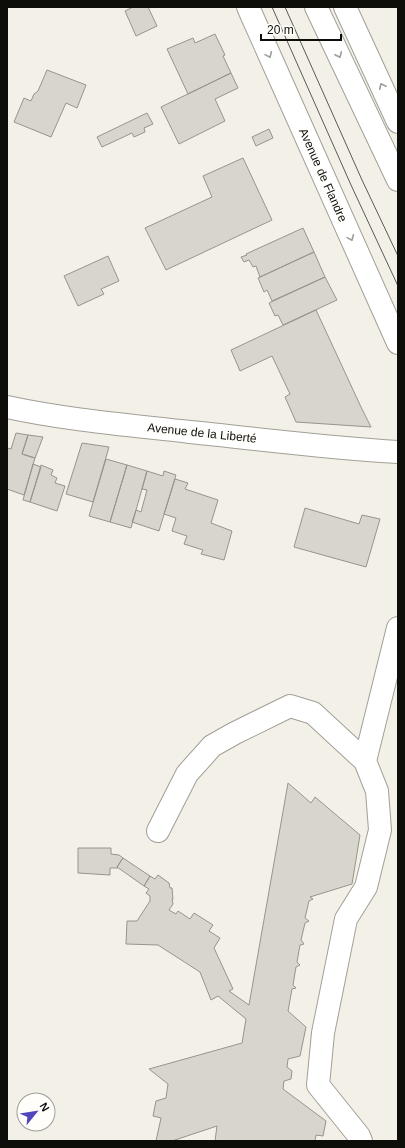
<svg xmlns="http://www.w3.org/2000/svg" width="405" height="1148" font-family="Arial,sans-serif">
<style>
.building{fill:#d8d5cc;stroke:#97948c}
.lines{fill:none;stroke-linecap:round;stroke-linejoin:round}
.minor-casing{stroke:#a19f96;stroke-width:24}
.major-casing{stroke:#a19f96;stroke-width:24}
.minor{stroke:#fff;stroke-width:22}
.major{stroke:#fff;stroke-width:22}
.tram{stroke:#5a5954;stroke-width:1}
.oneway{stroke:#9e9e9d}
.labels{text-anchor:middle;stroke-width:3;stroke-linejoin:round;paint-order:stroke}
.street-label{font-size:12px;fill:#0d0d0a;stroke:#fffefa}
</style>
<rect width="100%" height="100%" fill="#f3f1e7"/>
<path class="building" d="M133 7H148L157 26 136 36 125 11Z
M215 34 225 55 223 56 231 73 188 94 167 49 193 38 195 43Z
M47 70 86 85 77 108 66 103 51 137 14 122 24 98 31 101 34 94 38 91Z
M231 73 238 88 215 99 225 121 179 144 161 107Z
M147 113 153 124 144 128 145 132 134 137 132 133 102 147 97 137Z
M269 129 273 138 256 146 252 137Z
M243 158 272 220 166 270 145 228 212 197 203 176Z
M303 228 314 252 260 277 256 266 253 267 249 260 244 262 241 257 247 255 246 254Z
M314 252 325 277 272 301 267 290 264 292 258 278Z
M108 256 119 281 101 289 104 294 78 306 64 276Z
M325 277 337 300 283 325 278 315 275 316 269 303Z
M316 310 361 407 371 427 296 422 285 397 290 394 272 356 240 371 231 350Z
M16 433 28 435 22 454 35 458 24 495 7 489V448L11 449Z
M28 435 43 437 35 458 22 454Z
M82 443 109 447 93 502 66 494Z
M106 459 127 465 110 522 89 516Z
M33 464 41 467 30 502 23 500Z
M41 465 53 470 51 475 57 478 55 483 65 486 57 511 30 502Z
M127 465 147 471 131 528 110 522Z
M147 471 163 476 164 471 176 475 159 531 132 522 136 510 141 512 147 490 142 489Z
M175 479 188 483 185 489 218 500 211 523 232 531 224 560 201 554 203 550 184 544 187 536 172 531 176 518 164 514Z
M305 508 359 524 362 515 380 519 366 567 294 547Z
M288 783 311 803 315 797 360 835 352 884 310 897 313 899 309 901 305 918 309 921 305 923 301 940 304 944 300 945 297 962 300 965 296 967 293 985 296 988 292 989 288 1011 306 1027 300 1056 288 1059 287 1067 292 1071 291 1079 284 1081 283 1089 326 1121 323 1136 316 1135 315 1141H215L217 1126 172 1141H156L161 1118 153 1116 156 1101 166 1098 168 1084 149 1069 242 1043 246 1019 218 996 211 1000 200 972 158 945 126 944 127 921H137L150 901V896L146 893 149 889 144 886 150 876 155 879 158 875 169 883 170 888H172L173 899H172L173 904 169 910 176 914 178 911 190 919 194 913 213 925 209 931 220 938 214 948 233 989 229 991 249 1005Z
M78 848H111V854L119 855 123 858 117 867 118 868H110V875L78 873Z
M123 858 150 876 144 886 117 867Z"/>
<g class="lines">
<defs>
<path id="minor" d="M248 7 398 343
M7 407C67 420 129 425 190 432 259 439 328 448 398 452
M365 761 398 628
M158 831 187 774 212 746 235 733 290 706 313 713 365 761 377 791 380 830 366 887 346 919 323 1033 318 1085 359 1136 361 1141"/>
<path id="major" d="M316 7 398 180
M345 7 398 122"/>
</defs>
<use href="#minor" class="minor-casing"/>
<use href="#major" class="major-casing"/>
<use href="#minor" class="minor"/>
<use href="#major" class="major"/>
<path class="tram" d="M272 7 351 185 398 286
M285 7 362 180 398 256"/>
</g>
<defs><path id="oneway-chevron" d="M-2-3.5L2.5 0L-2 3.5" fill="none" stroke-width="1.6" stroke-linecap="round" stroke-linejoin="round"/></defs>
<g class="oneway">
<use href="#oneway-chevron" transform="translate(269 55) rotate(66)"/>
<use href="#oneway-chevron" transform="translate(339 55) rotate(65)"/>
<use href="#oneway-chevron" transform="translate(382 86) rotate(-115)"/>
<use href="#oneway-chevron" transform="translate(351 238) rotate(66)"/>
</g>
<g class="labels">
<g class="street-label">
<text transform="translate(323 175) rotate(66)" y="4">Avenue de Flandre</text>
<text transform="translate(202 433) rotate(6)" y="4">Avenue de la Liberté</text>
</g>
</g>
<rect width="405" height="1148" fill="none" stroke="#0d0d0a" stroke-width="16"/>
<g transform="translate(36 1112) rotate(60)"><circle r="19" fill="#fffefa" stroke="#9e9e9a"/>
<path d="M0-3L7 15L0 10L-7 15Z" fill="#5246be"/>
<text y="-6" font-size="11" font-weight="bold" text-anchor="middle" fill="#0d0d0a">N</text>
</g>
<path d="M261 34v6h80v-6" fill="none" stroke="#0d0d0a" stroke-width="2"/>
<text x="267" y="34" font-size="12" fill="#0d0d0a" stroke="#fffefa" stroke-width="3" paint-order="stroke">20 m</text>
</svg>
